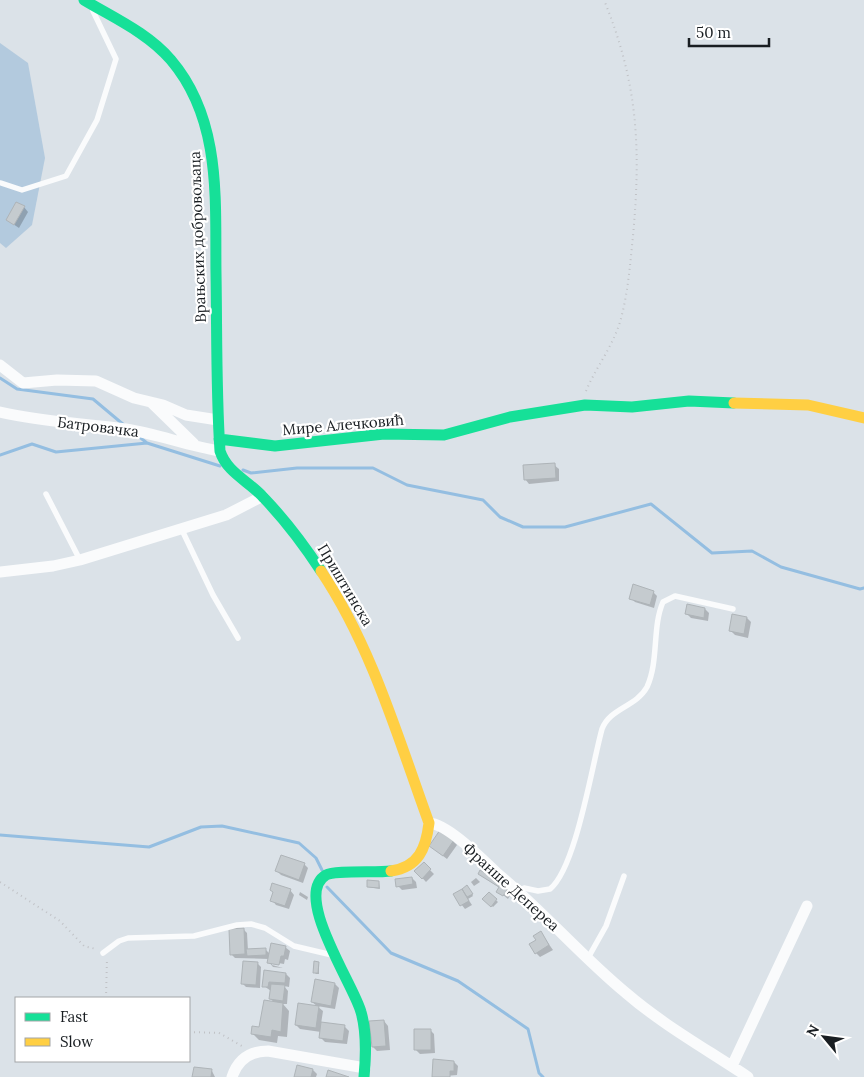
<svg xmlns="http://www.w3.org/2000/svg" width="864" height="1077" font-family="Lora,serif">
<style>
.green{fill:#b3cade}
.shadow{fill:#0003}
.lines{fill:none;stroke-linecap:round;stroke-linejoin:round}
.stream{stroke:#94bee1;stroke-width:3}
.building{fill:#c5cbcf;stroke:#aeb4b8}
.path{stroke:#c0c2c6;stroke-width:2;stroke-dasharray:1 4;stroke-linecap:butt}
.lane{stroke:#fafbfc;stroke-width:5.5}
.street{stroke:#fafbfc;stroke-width:11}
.fast{stroke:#16e098;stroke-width:11}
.slow{stroke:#ffcf43;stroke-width:11}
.labels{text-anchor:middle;stroke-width:4.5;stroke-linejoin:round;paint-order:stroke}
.street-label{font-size:15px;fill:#191e22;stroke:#fff}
</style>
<rect width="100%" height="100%" fill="#dbe2e8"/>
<path class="green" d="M0 43 28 63 45 158 32 225 6 248 0 243Z"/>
<path class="shadow" d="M24 207 28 212 19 228 7 220Z
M554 465 559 469V481L529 484 525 479Z
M653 592 657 596 654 608 635 602 631 598Z
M705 609 709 613 708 621 691 618 687 614Z
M733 616 747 618 751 622 748 638 735 635 731 631Z
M453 841 457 845 447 859 435 850Z
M304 864 308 868 303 883 281 875 277 871Z
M424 864 434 874 426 882 416 871Z
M479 874 508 888 512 892 508 899 498 891 500 888Z
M412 878 416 882 417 888 402 890 398 886Z
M476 878 480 882 474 886 471 882Z
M379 882 380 889 368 887Z
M467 887 473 896 468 899 472 905 465 909 454 895Z
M290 890 294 895 289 909 276 905 272 900Z
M300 892 308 897 307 900 299 895Z
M489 894 498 902 493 907 484 899Z
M243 929 247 933 248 951 265 949 270 954 285 947 290 951 288 960 285 959 284 964 272 962V965L283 968 273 967 269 962V959L235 958 231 954Z
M541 933 553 950 540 957 536 953Z
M257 963 261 967 260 988 246 987 242 983Z
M319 963V974H316L314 972Z
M265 972 286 974 290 978 289 987 284 986 288 991 287 1004H283L289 1011 287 1037 278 1036 277 1043 259 1040 252 1033 260 1029 274 1002 270 999 271 991 264 986Z
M335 984 339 988 335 1009 317 1006 323 1011 321 1024 345 1027 349 1031 347 1044 325 1042 321 1038V1032L300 1029 296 1025 318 1007 312 1002Z
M384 1021 388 1026 390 1050 377 1051 373 1047Z
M430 1030 434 1034 435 1053 420 1054 415 1049Z
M454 1062 458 1066 457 1075 433 1077Z
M313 1070 317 1074 316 1077H295Z
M212 1071 215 1077H193Z"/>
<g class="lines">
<path class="stream" d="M0 378 17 389 93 399 124 425
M137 435 147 443
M0 455 32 444 56 452 147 443 220 466
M243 470 251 473 297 468H373L407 485 483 500 500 517 523 527H565L651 504 712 553 752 551 781 567 860 589 864 588
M0 835 149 847 201 827 222 826 299 843 316 858 322 870
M327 887 391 953 458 981 528 1029 539 1073 543 1077"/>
</g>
<path class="building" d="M16 202 25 206 14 225 6 220Z
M555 463 556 478 524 480 523 465Z
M633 584 654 591 650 605 629 599Z
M687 604 705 608 704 618 685 614Z
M732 614 747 617 744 634 729 631Z
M440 830 454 840 443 856 429 846Z
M281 855 305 863 299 880 275 871Z
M424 862 431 869 422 879 414 871Z
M480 870 509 887 503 896 496 892 499 887 478 874Z
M412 877 413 884 396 887 395 879Z
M367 880 379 881V888L367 887Z
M272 883 291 889 285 906 270 901 273 892 270 890Z
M467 885 473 894 467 897 462 889Z
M462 889 469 901 460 906 453 894Z
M489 892 497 899 491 907 482 899Z
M244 928 245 954 230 955 229 929Z
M541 931 549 945 535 954 529 944 536 940 533 936Z
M271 943 286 946 284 956H281L279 965 267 963Z
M266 948V955L247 956 246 949Z
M243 961 258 962 256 985 241 984Z
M314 961 319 962 318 973H313Z
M264 970 286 973 285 983 269 982 268 987H262Z
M315 979 335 983 331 1006 311 1002Z
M271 984 285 985 283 1001 269 999Z
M264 1000 283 1003 281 1032 272 1030 271 1037 251 1034 252 1026 259 1027Z
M298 1003 319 1006 316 1028 295 1025Z
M384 1020 386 1046 372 1047 369 1021Z
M321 1022 345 1025 343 1041 319 1038Z
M414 1029H431V1050H414Z
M433 1059 454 1061V1071H450V1077H432Z
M297 1065 313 1069 311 1077H294Z
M194 1067 212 1069 211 1077H192Z
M328 1070 349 1077H326Z"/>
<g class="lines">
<path class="path" d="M586 391C596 367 612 348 620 322 628 294 630 265 633 236 641 148 638 83 604 0
M0 882 60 921 84 946 96 949
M106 998 107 958
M189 1032 219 1033 242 1046"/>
<path class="lane" d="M1 183 22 190 66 176 97 120 116 59 93 11
M46 494 80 560
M181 528 213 595 238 638
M519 891 524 888 538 891 550 889C576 868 592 765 602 729 610 708 636 707 647 687 659 661 652 627 663 602L675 596 733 609
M103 953 119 941 128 938 194 936 237 925 251 924 265 928 294 946 332 955
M588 958 606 926 624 876"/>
<path class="street" d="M0 365 23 383 57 380 96 381 134 398 163 405 186 415 218 420
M152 403 194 444
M0 412C41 422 84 423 126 429 158 434 188 446 220 451
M0 572 53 566 80 560 226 515 263 496
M429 823C448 824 483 860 498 874 543 911 581 956 626 993 663 1025 708 1050 748 1077
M732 1066 807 906
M232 1077C238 1059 250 1051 268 1051L365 1068"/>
<path class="fast" d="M84 0C114 18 148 33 171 60 222 120 215 200 216 273 217 332 216 392 220 451 227 473 249 481 264 498 285 520 304 545 321 571
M219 439 275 446 384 434 444 435 510 417 585 405 632 407 689 401 734 403
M364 1077C366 1055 367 1033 361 1012 354 985 292 895 326 875 335 870 378 873 391 871"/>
<path class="slow" d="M734 403 808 405 864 418
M321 571C372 647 398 738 429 823 426 848 419 867 391 871"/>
</g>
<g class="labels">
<g class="street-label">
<text transform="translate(198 237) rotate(-92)" y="5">Врањских добровољаца</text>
<text transform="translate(343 425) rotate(-5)" y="5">Мире Алечковић</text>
<text transform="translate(98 427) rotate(7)" y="5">Батровачка</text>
<text transform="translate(345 585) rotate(59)" y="5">Приштинска</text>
<text transform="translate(511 887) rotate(42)" y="5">Франше Депереа</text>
</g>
</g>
<rect x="15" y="997" width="175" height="65" fill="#ffffff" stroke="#a3a5a7"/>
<rect x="25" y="1013" width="25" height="8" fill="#16e098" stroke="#a3a5a7"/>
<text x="60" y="1022" font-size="15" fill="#191e22">Fast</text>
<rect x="25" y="1038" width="25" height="8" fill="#ffcf43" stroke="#a3a5a7"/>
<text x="60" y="1047" font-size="15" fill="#191e22">Slow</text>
<g transform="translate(824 1037) rotate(299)" stroke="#ffffff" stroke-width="4" paint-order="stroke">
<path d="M0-4L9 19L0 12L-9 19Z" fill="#191e22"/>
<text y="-8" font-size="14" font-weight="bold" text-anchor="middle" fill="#191e22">N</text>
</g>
<path d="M689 38v8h80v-8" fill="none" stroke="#191e22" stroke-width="2.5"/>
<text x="696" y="38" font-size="15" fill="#191e22" stroke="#ffffff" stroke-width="4" paint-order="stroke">50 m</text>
</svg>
